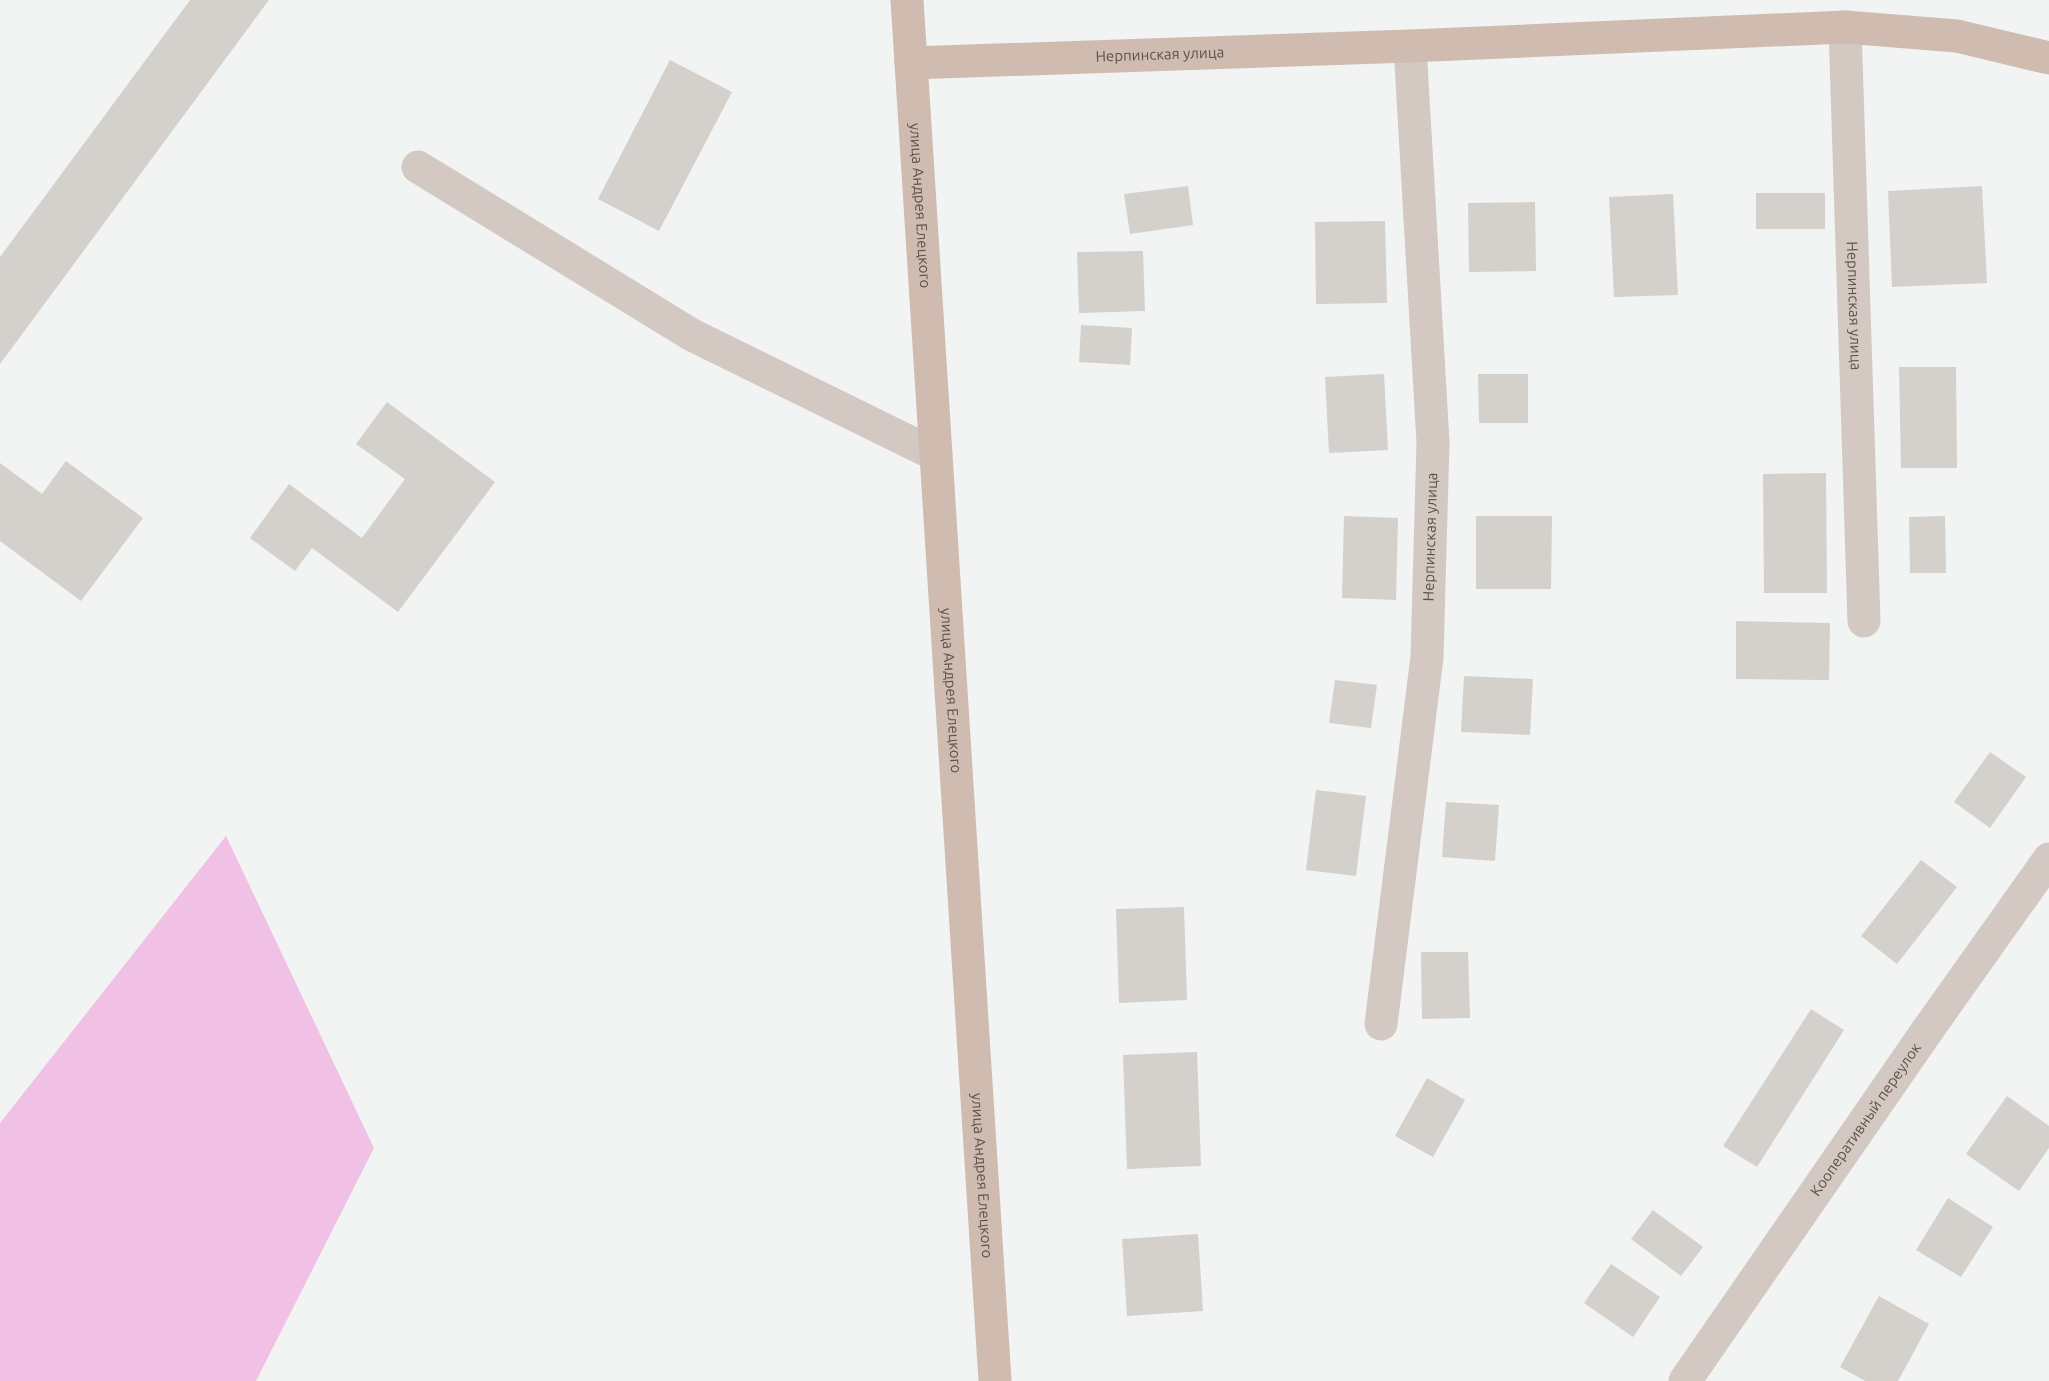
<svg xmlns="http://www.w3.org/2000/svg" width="2049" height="1381" font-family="Ubuntu,sans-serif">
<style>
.green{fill:#f1c0e5}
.building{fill:#d4d0cb}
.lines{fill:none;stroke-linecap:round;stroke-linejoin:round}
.minor{stroke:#d3c8c2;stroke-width:33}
.major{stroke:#d0bbb0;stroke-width:33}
.labels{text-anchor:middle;stroke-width:4.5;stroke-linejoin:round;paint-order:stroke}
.street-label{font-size:15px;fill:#5f5048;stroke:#fff}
</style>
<rect width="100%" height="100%" fill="#f1f4f3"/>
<path class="green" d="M226 836 374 1148 256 1381H0V1123Z"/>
<path class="building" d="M190 0H269L0 364V257Z
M670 60 732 92 659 231 598 199Z
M1188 186 1193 225 1130 234 1124 194Z
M1982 186 1987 283 1892 287 1888 191Z
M1756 193H1825V229H1756Z
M1673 194 1678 295 1614 297 1609 197Z
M1535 202 1536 271 1469 272 1468 203Z
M1385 221 1387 303 1316 304 1315 222Z
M1143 251 1145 311 1079 313 1077 252Z
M1081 325 1132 328 1130 365 1079 362Z
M1899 367H1956L1957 468H1901Z
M1384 374 1388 450 1329 453 1325 377Z
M1478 374H1528V423H1479Z
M387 402 495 482 398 612 312 548 295 571 250 538 289 484 362 538 405 479 356 444Z
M66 461 143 518 81 601 0 541V463L42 494Z
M1826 473 1827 593H1764L1763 474Z
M1344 516 1398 518 1396 600 1342 598Z
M1476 516H1552L1551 589H1476Z
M1945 516 1946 573H1910L1909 517Z
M1736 621 1830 623 1829 680 1736 679Z
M1464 676 1533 679 1530 735 1461 732Z
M1335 680 1377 685 1371 728 1329 723Z
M1990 752 2026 777 1990 828 1954 802Z
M1316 790 1366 796 1356 876 1306 870Z
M1446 802 1499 805 1495 861 1442 857Z
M1921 860 1957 887 1897 964 1861 936Z
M1184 907 1187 1000 1119 1003 1116 909Z
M1421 952H1468L1470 1018 1422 1019Z
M1811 1009 1844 1030 1757 1167 1723 1146Z
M1197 1052 1201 1166 1127 1169 1123 1055Z
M1427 1078 1465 1100 1433 1157 1395 1136Z
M2007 1096 2049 1126V1148L2019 1191 1966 1154Z
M1948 1198 1993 1227 1961 1277 1916 1250Z
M1653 1210 1703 1247 1681 1276 1631 1239Z
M1198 1234 1203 1311 1127 1316 1122 1239Z
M1611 1264 1660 1297 1633 1337 1584 1303Z
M1879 1296 1929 1324 1898 1381H1865L1840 1367Z"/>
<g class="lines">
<g class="minor">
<path id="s1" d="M1845 27 1864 621"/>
<path d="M418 167 692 335 936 455"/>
<path id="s2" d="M1381 1024 1427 657 1433 442 1410 46"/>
<path id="s3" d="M1685 1381 1929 1028 2049 859"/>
</g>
<g class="major">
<path id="s4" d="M907 0 995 1381"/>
<path id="s5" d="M911 63 1410 46 1845 27 1957 36 2049 58"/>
</g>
</g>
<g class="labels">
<g class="street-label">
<text dy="5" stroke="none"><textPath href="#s5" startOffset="249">Нерпинская улица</textPath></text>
<text dy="5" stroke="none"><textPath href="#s4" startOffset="206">улица Андрея Елецкого</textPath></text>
<text dy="5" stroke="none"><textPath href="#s1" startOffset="279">Нерпинская улица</textPath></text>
<text dy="5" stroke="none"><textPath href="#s2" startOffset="490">Нерпинская улица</textPath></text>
<text dy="5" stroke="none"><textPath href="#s4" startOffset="692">улица Андрея Елецкого</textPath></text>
<text dy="5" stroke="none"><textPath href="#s3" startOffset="318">Кооперативный переулок</textPath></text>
<text dy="5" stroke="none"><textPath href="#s4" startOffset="1178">улица Андрея Елецкого</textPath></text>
</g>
</g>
</svg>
